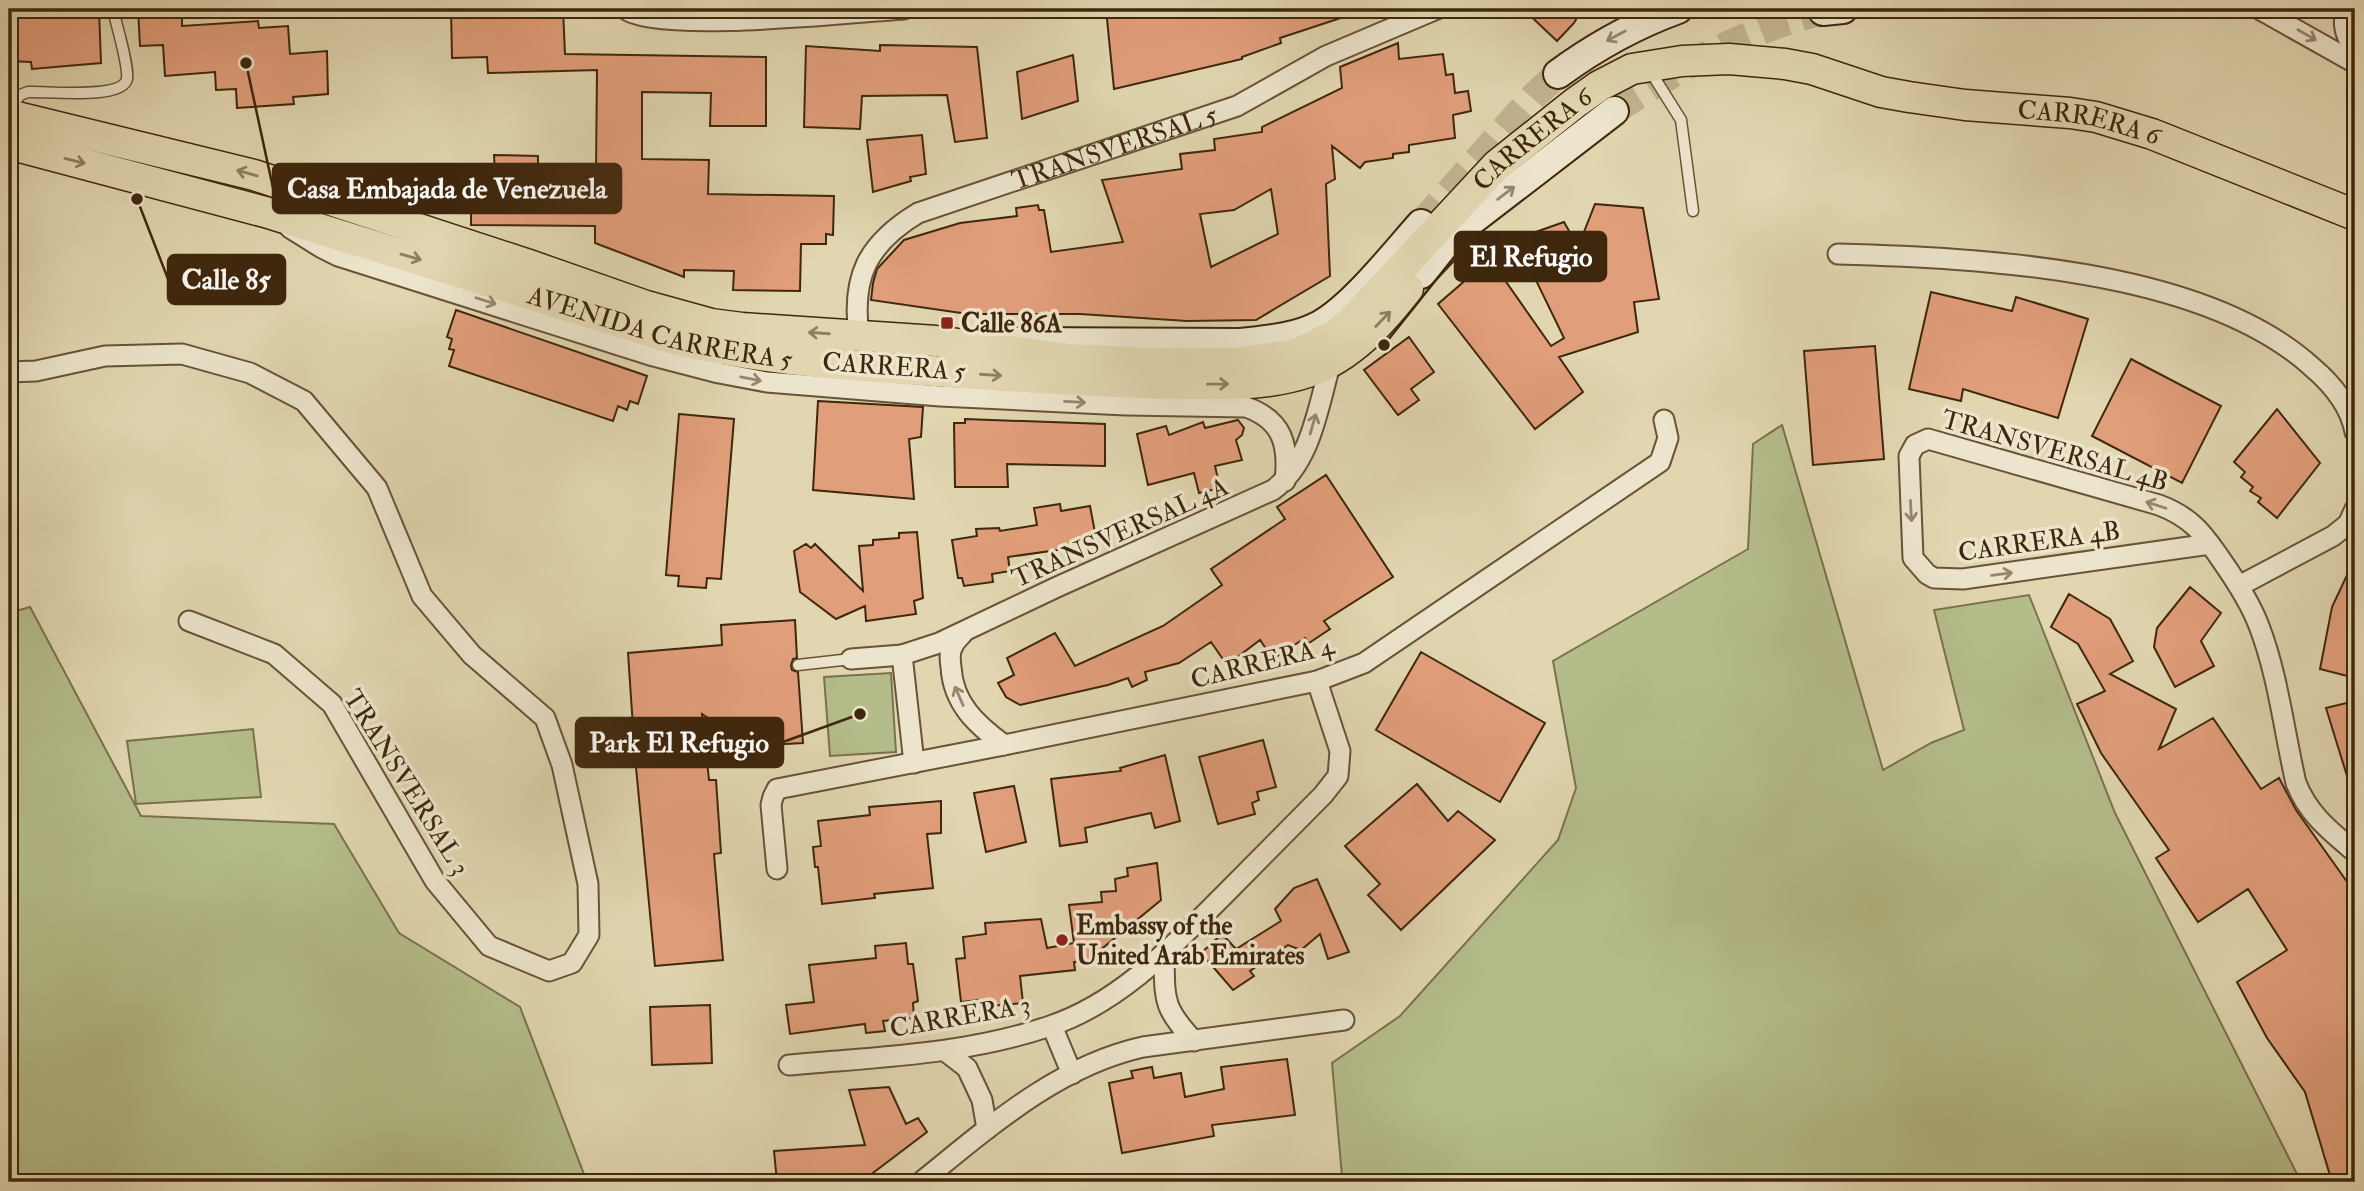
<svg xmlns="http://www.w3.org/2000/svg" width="2364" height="1191" font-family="'IM FELL Double Pica',serif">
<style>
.green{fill:#b4bd8a;stroke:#7a724c;stroke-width:2}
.building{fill:#e19e7a;stroke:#3f270d;stroke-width:2;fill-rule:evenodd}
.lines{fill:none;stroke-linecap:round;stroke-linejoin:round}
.secondary-tunnel{stroke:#c1b38f;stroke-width:28;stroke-dasharray:28 14;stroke-linecap:butt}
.lane-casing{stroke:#685336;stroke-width:13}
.street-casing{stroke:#685336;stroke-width:23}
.secondary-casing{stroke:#3f270d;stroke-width:32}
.primary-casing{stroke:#3f270d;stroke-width:33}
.lane{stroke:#ece4cc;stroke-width:10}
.street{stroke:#ece4cc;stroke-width:19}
.secondary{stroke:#ece4cc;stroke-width:28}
.primary{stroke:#e1d6b0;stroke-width:30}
.oneway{stroke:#96866c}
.oneway2{stroke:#907e5e}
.poi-dot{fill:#8f2418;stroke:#ece4cc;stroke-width:2.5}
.labels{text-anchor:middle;stroke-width:7;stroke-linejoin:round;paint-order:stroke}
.street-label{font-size:26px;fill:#3f270d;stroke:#ece4cc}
.poi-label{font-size:26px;font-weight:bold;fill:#3f270d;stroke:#ece4cc;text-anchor:start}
.leader{fill:none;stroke:#3f270d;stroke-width:2.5}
.callout-dot{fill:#3f270d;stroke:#ece4cc;stroke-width:2.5}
.callout{fill:#3f270d;stroke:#3f270d;stroke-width:2.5}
.callout-label{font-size:28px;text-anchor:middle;font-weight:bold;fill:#fff}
</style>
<rect width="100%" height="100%" fill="#e1d6b0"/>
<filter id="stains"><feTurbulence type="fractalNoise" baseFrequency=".00286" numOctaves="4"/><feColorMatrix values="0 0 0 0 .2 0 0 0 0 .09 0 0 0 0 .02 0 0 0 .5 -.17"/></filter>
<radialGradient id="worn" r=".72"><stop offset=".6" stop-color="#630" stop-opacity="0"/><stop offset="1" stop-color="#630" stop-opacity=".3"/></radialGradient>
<path class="green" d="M1782 425 1883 770 1931 743 1964 730 1934 610 2029 595 2115 813 2301 1182H1301L1342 1176 1332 1063 1400 1016 1558 840 1576 788 1553 661 1748 549 1753 444Z
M30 607 141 816 334 824 399 933 520 1007 587 1182H9V613Z
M891 673 896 752 830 756 824 677Z
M253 729 261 797 136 804 127 741Z"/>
<path class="building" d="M9 9H99L101 63 32 69 31 62 9 61Z
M138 9H182V26L258 21 259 28 288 26 290 54 327 51 328 94 293 97 294 104 237 108 236 89 216 90 215 72 165 76 163 45 140 46Z
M451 9H563L565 54 766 57V126H710L711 93 642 92V159L709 160 708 194 834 196 833 235 826 234V244H801L800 291 733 290 734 271 684 270V277L595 243V226L471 225V172H495L494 155 538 156V171H596L597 70 488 73 487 57 452 58Z
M1106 9H1359V12L1280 38 1281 43 1242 57V59L1114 89Z
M1523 9H1582L1574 23 1557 41Z
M1398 43 1399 59 1443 54 1446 75 1453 74 1455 93 1468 91 1471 111 1453 115 1455 138 1409 145V152L1393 154V158L1365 162 1360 168 1332 146 1335 179 1326 184 1330 276 1256 320 1187 321 1080 314H968L871 300 873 283 877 269 904 240 960 223 1017 216 1016 208 1038 205 1039 210H1044L1051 252 1123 242 1102 180 1182 169 1180 154 1215 150 1214 139 1262 132V127L1342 88 1340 67ZM1271 189 1278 234 1211 267 1200 214 1234 210Z
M880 45 977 47 987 138 955 142 947 95 862 96 860 129 804 127 806 46 880 51Z
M1073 55 1078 101 1022 119 1017 72Z
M922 135 926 174 910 177 911 181 873 192 867 140Z
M1595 204 1643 208 1659 299 1634 302 1638 332 1559 357 1583 392 1535 429 1438 304 1490 259 1551 346 1564 338 1516 239 1564 222 1578 247Z
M1931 292 2012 311 2016 297 2088 319 2058 418 1963 389 1961 401 1909 389Z
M456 310 647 376 638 404 630 401 627 410 618 406 613 421 449 366 454 350 449 349 452 339 447 337Z
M1409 337 1434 372 1411 389 1419 400 1398 415 1364 370Z
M1875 346 1884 459 1813 465 1804 351Z
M2131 359 2221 406 2182 483 2092 436Z
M818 401 923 407 921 437 909 439 914 499 813 490Z
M2277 409 2320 463 2277 518 2258 502 2261 498 2250 491 2253 487 2241 477 2245 472 2234 462Z
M679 414 734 419 721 579 707 578 706 588 678 586 679 576 666 575Z
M965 419 1105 424V466L1007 464 1008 487H955L954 423H965Z
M1238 420 1244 428 1242 435 1236 440 1242 460 1215 466 1220 488 1199 493 1194 473 1148 485 1137 434 1166 426 1169 435 1203 422 1205 428Z
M1326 475 1393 577 1324 621 1330 629 1309 643 1305 638 1273 659 1260 640 1227 665 1211 642 1179 663 1145 672 1147 680 1132 687 1128 678 1108 685 1020 705 1006 697 998 683 1014 675 1007 658 1055 633 1075 666 1163 626 1222 585 1211 569 1285 519 1277 507Z
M1060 504 1061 511 1090 506 1096 538 1071 542 1072 548 1008 557 1010 571 992 574 993 582 964 586 962 578H958L952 540 977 536 976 529 999 528 1000 531 1037 525 1034 508Z
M917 532 923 598 914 601 916 614 866 621 865 606 836 619 800 592 794 551 806 544 811 548 815 544 863 591 859 546 873 545V540L899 538V533Z
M2355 558V678L2320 669 2332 607Z
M2190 587 2221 613 2201 641 2214 666 2175 687 2154 647 2157 628Z
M2069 594 2110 619 2133 661 2110 674 2176 709 2159 749 2213 718 2261 789 2279 778 2296 810 2355 893V1182H2332L2305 1092 2267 1038 2237 982 2287 950 2248 889 2198 922 2156 858 2169 850 2101 753 2077 704 2105 691 2078 644 2051 627Z
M795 620 797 658 793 659 791 665 792 670 798 672 803 743 751 746 702 714 709 780H716L721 853 714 854 723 960 655 966 635 757 628 653 722 645 721 625Z
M1421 652 1545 723 1500 802 1376 730Z
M2355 701V789H2351L2326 708Z
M1263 740 1276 787 1257 792 1259 800 1252 803 1255 814 1218 824 1199 757Z
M1165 755 1180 821 1155 828 1151 813 1128 818 1085 828 1087 842 1060 846 1051 779 1121 771 1120 768Z
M1417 784 1448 821 1458 811 1495 840 1401 930 1368 895 1380 884 1345 846Z
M1014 786 1026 842 986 852 974 793Z
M941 801V833L927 834 933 888 874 894 875 898 822 904 818 867H815L813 847 821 846 818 821 870 815 869 807Z
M1157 863 1161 900 1087 961 1074 962 1075 970 1020 976 1023 1003 980 1007 979 1000 961 1002 956 959 965 958 963 937 986 934 985 923 1041 919 1047 948 1074 943 1069 905 1102 902 1101 892 1116 891 1115 879 1128 876 1127 868Z
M1317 879 1349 952 1328 959 1320 934 1301 950 1288 945 1250 971 1254 976 1233 990 1201 953 1222 934 1236 949 1281 921 1275 909 1294 888Z
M906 943 908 964H913L918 1001 913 1003 914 1018 883 1021 885 1031 866 1033 865 1024 790 1034 786 1005 814 1002 809 965 876 958 875 946Z
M710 1005 712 1063 652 1065 650 1007Z
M1287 1059 1295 1115 1212 1125 1214 1136 1122 1153 1109 1083 1133 1078 1131 1071 1152 1067 1154 1078 1181 1073 1185 1097 1224 1089 1221 1067Z
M889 1087 906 1124 918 1118 927 1132 861 1182H777L774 1151 865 1145 849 1090Z"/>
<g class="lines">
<path class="secondary-tunnel" d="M1614 111C1681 66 1744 31 1823 11
M1421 224 1533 97 1558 74"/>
<defs>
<path id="lane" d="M1649 69 1681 120 1693 211
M9 110 20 95 28 92C47 91 122 100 127 79 129 65 116 24 113 9
M798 665 851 659"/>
<g id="street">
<path d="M625 9C655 34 856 12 904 9"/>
<path d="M2259 9 2355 63"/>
<path d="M2347 9C2341 24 2346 37 2355 51"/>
<path d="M290 228 322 248 338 256 650 355 719 373 767 382 940 396 1126 405 1246 407C1283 420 1289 445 1285 481"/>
<path d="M1838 254C1979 258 2203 268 2312 367 2332 384 2350 405 2355 432"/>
<path id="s1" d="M859 336C851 277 867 244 918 213L1237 106 1326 56 1437 9"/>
<path d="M9 372 36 371 105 356 182 354 250 373 304 401 377 488 422 596 472 655 545 718 562 765 588 884 589 935 572 963 549 971 489 946 435 881 332 704 274 654 189 621"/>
<path d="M2210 544 1963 579 1934 578 1927 574 1913 558 1909 456 1915 445 1928 439 2159 505C2191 517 2203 533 2222 561 2236 581 2250 602 2259 626 2278 675 2284 731 2296 783 2308 814 2330 831 2355 852"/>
<path d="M2239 586 2333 536 2348 524 2355 509"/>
<path d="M963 633C960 637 955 641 953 646 949 652 950 660 951 667 953 704 977 725 1004 745"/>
<path d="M902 655 914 763"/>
<path d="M851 659 902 655 939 643 1057 587 1273 490C1312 461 1318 406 1331 362"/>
<path d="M777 869 771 805 773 797 777 789 1004 745 1317 681 1364 663 1660 462 1668 438 1664 420"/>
<path d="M1164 955C1165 1000 1162 1007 1194 1041"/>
<path d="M1052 1026 1072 1074"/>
<path d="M945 1051 967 1068 982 1100 987 1129"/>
<path d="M789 1065C876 1057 966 1055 1050 1026 1119 1003 1172 947 1222 897 1256 863 1289 829 1323 795L1338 776 1340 751 1317 681"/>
<path d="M921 1182C988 1128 1057 1066 1143 1047L1344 1020"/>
</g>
<path id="secondary" d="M1823 11 1843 9
M1558 74C1596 46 1634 25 1678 9
M1421 274 1471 221 1614 111
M1017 342 1240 343C1267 340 1296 338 1320 325 1353 307 1395 253 1421 224"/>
<g id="primary">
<path id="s2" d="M9 115 254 175 529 265 646 306 711 324 742 328 936 341 1069 359 1148 363H1235L1297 354 1335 335 1352 321 1497 165 1575 103 1599 86 1632 69 1682 61 1729 59 1785 64 1812 69 1881 92 1909 97 1965 105 2070 113 2096 117 2152 134 2355 215"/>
<path id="s3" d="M9 144 265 212 677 340C786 365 897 368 1008 376 1066 380 1124 383 1182 384 1225 384 1267 386 1308 372 1351 357 1381 323 1408 289"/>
</g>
</defs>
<use href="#lane" class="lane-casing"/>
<use href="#street" class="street-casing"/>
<use href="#secondary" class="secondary-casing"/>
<use href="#primary" class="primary-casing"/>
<use href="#lane" class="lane"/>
<use href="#street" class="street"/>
<use href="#secondary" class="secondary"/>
<use href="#primary" class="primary"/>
</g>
<defs><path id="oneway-shaft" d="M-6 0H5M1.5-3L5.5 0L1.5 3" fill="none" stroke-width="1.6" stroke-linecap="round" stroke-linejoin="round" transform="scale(1.75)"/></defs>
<g class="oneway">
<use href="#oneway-shaft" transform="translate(2307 35) rotate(30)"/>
<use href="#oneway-shaft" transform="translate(1616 36) rotate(152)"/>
<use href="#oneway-shaft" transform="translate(1506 193) rotate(-37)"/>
<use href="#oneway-shaft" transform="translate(486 301) rotate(18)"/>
<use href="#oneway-shaft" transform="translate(751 379) rotate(11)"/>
<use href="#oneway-shaft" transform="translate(1075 402) rotate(3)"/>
<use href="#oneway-shaft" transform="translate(1313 424) rotate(-74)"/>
<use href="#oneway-shaft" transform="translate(2156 505) rotate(-162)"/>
<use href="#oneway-shaft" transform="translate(1911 511) rotate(87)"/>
<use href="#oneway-shaft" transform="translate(2002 574) rotate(-8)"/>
<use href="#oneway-shaft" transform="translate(959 696) rotate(-114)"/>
</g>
<g class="oneway2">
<use href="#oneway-shaft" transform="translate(75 161) rotate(14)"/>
<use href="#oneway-shaft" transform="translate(247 173) rotate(-164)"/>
<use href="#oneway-shaft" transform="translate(411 257) rotate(16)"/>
<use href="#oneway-shaft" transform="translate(1383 319) rotate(-46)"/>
<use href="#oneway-shaft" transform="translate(819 333) rotate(-176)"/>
<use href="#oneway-shaft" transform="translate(991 375) rotate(4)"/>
<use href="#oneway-shaft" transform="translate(1218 384) rotate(-1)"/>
</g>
<g class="poi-dot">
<rect x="940" y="316" width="14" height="14" rx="3.5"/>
<circle cx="1062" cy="940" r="7"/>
</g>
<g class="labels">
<g class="street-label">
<text dy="9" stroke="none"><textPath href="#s2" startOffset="2230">CARRERA 6</textPath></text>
<text dy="9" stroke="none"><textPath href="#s2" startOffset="1643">CARRERA 6</textPath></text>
<text dy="9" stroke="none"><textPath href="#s1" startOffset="354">TRANSVERSAL 5</textPath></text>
<text dy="9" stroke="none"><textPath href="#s3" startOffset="677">AVENIDA CARRERA 5</textPath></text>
<text transform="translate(894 366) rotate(4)" y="9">CARRERA 5</text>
<text transform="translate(2055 450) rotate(16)" y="9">TRANSVERSAL 4B</text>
<text transform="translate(1120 532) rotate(-24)" y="9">TRANSVERSAL 4A</text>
<text transform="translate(2039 541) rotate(-8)" y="9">CARRERA 4B</text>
<text transform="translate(1262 662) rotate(-14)" y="9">CARRERA 4</text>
<text transform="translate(407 782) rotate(58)" y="9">TRANSVERSAL 3</text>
<text transform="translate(960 1016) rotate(-10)" y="9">CARRERA 3</text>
</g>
<g class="poi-label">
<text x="961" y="332">Calle 86A</text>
<text x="1076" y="934">Embassy of the<tspan x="1076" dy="30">United Arab Emirates</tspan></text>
</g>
</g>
<path class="leader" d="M246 63L273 188M1384 345L1455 256M137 199L168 279M860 714L783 742"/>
<g class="callout-dot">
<circle cx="246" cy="63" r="7"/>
<circle cx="1384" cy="345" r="7"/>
<circle cx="137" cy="199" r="7"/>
<circle cx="860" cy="714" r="7"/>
</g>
<g class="callout">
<rect x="273" y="164" width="348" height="49" rx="7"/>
<rect x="1455" y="232" width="151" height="49" rx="7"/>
<rect x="168" y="255" width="117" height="49" rx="7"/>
<rect x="576" y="718" width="207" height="49" rx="7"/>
</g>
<g class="callout-label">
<text x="447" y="198">Casa Embajada de Venezuela</text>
<text x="1531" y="266">El Refugio</text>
<text x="226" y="289">Calle 85</text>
<text x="679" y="752">Park El Refugio</text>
</g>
<rect width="2364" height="1191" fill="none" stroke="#e1d6b0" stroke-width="35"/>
<rect x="10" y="10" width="2343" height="1170" fill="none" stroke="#3f270d" stroke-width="3.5"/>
<rect x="18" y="18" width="2329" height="1156" fill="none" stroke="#3f270d" stroke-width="2"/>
<rect width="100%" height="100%" filter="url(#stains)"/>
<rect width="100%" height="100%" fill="url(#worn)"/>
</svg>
